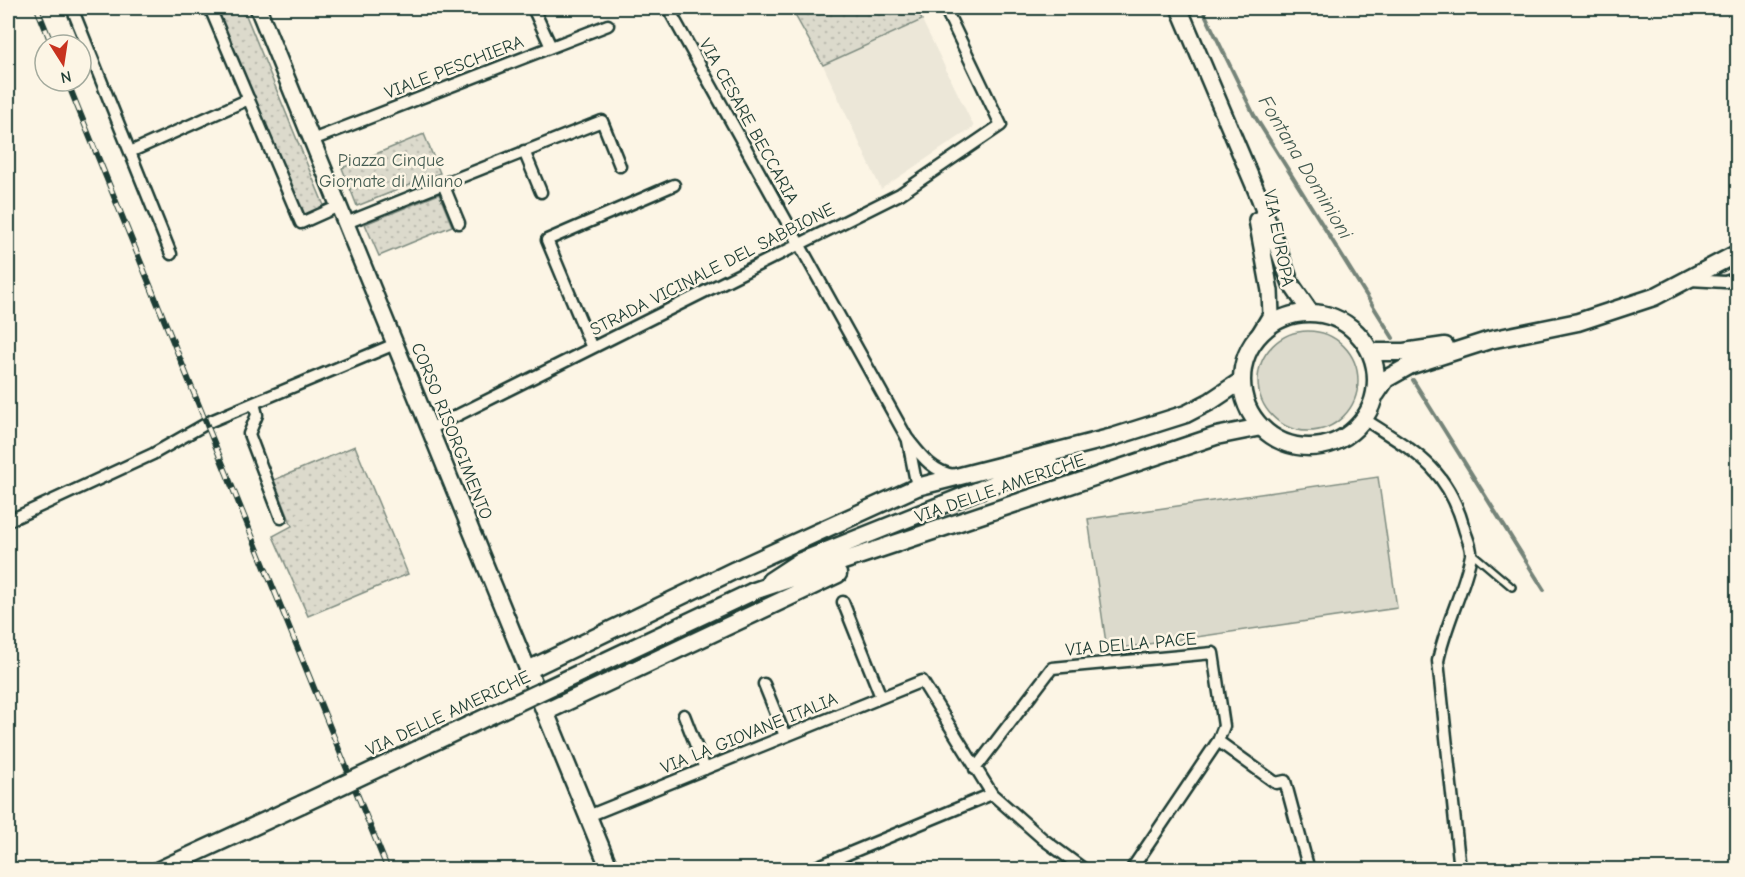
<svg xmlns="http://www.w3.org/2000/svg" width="1745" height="877" font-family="'Comic Neue',sans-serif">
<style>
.built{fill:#ece7d8}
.green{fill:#dcdacc;stroke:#7e8c80;stroke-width:1.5}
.park{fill:url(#park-dots);stroke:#7e8c80;stroke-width:1.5}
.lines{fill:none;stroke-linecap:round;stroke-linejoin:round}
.stream{stroke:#758479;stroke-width:4}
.lane-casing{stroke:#1f3d34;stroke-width:10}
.street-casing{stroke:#1f3d34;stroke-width:15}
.secondary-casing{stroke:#1f3d34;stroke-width:20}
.primary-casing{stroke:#1f3d34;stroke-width:21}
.lane{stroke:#fcf5e5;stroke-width:5}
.street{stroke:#fcf5e5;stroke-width:10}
.secondary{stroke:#fcf5e5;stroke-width:15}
.primary{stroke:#fcf5e5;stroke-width:16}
.rail-casing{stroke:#1f3d34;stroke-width:6}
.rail{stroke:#fcf5e5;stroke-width:4;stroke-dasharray:11;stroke-linecap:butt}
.primary-bridge-casing{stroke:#1f3d34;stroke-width:21;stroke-linecap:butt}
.primary-bridge{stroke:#fcf5e5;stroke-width:16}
.labels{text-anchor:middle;stroke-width:5;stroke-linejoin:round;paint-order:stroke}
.street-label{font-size:18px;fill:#1f3d34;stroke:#fcf5e5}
.park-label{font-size:18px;fill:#455c52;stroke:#fcf5e5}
.water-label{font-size:20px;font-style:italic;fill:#435a51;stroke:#fcf5e5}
</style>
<defs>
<pattern id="park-dots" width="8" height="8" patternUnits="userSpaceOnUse" patternTransform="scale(1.5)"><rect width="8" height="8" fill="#dcdacc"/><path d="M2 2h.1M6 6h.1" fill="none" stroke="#bcbcb0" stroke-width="1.8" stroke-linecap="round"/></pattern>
</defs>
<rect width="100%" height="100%" fill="#fcf5e5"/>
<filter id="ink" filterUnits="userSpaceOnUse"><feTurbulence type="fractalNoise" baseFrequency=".0167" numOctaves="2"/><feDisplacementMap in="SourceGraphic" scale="12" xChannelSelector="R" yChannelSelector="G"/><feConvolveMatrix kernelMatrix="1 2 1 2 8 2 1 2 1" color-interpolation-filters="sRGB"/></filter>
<g filter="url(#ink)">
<path class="built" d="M922 20 974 127 881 189 823 65Z"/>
<path class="green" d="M1258 381a50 50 0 1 1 100 0a50 50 0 1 1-100 0Z
M1378 477 1397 608 1107 650 1088 519Z"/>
<path class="park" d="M215 8H243L325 208 307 216 300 214Z
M791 8H916L922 20 823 65Z
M424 134 440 173 357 206 342 168Z
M439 194 452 226 379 256 365 224Z
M355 446 408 574 308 616 273 536 292 526 274 480Z"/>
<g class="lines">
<path class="stream" d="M1202 8 1254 115 1393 338
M1413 380 1544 590"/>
<defs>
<path id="lane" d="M1473 554 1512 587"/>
<path id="street" d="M72 8 171 254
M210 8 301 223 339 206
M533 8 551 47
M668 8 907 438C920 454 932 472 954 475
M312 140 608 25
M524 151 541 192
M130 152 249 99
M443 184 602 121 620 166
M346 223 443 184 459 223
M1690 280 1725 282 1738 278
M592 348 547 240 674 185
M254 403 257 415 249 434 281 518
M1364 419C1415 452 1447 467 1464 528 1466 536 1472 547 1471 555 1465 588 1445 625 1438 661L1460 870
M430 429 900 194 1001 125 945 8
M908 441 917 487
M8 521 153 454 211 421 395 344
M843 602 881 697
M764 684 785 736
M684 715 705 769
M1218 741 1276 783 1285 781 1309 870
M975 769 1052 668 1213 653 1224 726 1218 741 1131 870
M588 816 922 681 992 794 1043 839 1085 870
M809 870 992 794"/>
<path id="secondary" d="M258 8 528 670
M1179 8 1259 197 1291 284 1311 313
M1257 220 1270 291 1271 315 1259 335"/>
<path id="primary" d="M1242 380a67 67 0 1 1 134 0a67 67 0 1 1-134 0Z
M1371 352H1404L1445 346
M1376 394 1386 379 1409 366 1490 340 1578 322 1654 297 1738 253
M770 581 799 562 1049 462
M754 591 1216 436 1261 427
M545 712 838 574
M159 870 302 804
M610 870 528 670 735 570 917 487 1113 437 1186 414 1211 401 1241 381"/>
</defs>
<use href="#lane" class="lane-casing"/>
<use href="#street" class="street-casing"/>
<use href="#secondary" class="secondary-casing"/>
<use href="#primary" class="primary-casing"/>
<use href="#lane" class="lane"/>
<use href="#street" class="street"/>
<use href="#secondary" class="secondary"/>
<use href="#primary" class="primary"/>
<defs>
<path id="rail" d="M37 8 52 45
M67 81 388 870"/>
</defs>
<use href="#rail" class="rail-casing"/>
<use href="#rail" class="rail"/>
<defs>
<path id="primary-bridge" d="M302 804 754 591"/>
</defs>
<use href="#primary-bridge" class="primary-bridge-casing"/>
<use href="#primary-bridge" class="primary-bridge"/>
</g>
</g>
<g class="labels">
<g class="street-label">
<text transform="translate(454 67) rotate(-21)" y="6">VIALE PESCHIERA</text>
<text transform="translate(749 121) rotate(61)" y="6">VIA CESARE BECCARIA</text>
<text transform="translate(1279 238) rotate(79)" y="6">VIA EUROPA</text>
<text transform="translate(712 269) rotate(-27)" y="6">STRADA VICINALE DEL SABBIONE</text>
<text transform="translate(452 431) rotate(68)" y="6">CORSO RISORGIMENTO</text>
<text transform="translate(1000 488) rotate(-19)" y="6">VIA DELLE AMERICHE</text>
<text transform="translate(1131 644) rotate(-5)" y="6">VIA DELLA PACE</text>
<text transform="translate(448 713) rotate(-25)" y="6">VIA DELLE AMERICHE</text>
<text transform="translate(749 733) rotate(-22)" y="6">VIA LA GIOVANE ITALIA</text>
</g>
<g class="park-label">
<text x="391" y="166">Piazza Cinque<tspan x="391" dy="21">Giornate di Milano</tspan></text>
</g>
<g class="water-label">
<text transform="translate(1306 167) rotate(59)" y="7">Fontana Dominioni</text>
</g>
</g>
<rect width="1745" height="877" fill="none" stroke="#fcf5e5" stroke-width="30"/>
<rect x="15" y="15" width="1715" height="847" fill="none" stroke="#1f3d34" stroke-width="2" filter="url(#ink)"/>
<g transform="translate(63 63) rotate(168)"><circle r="28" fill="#fcf5e5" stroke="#a4ab9e" stroke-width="1.5"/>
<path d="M0-4.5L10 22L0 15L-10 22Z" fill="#c8321e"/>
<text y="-9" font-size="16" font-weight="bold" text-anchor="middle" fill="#1f3d34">N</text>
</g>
</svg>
